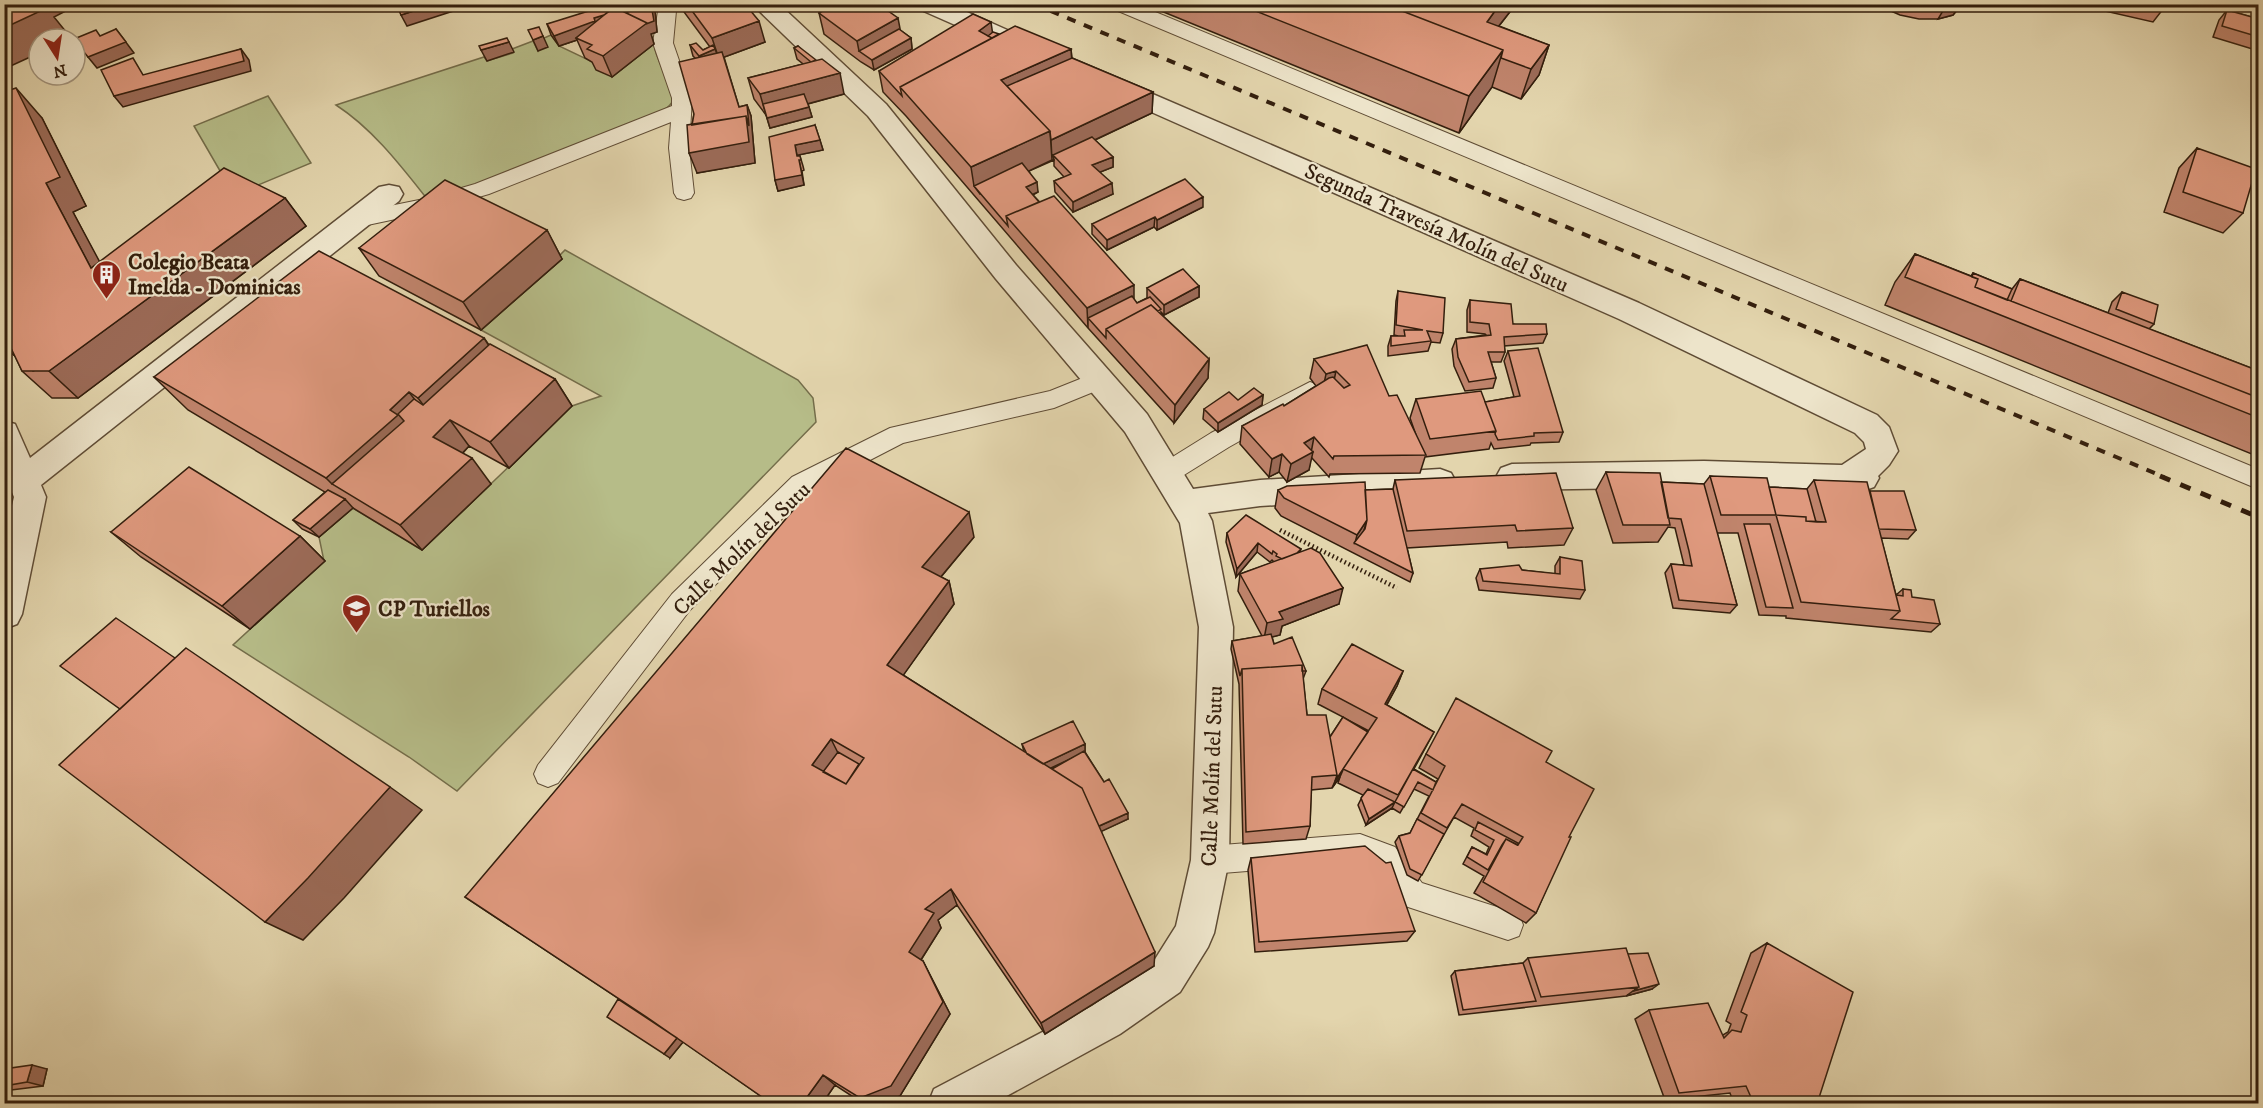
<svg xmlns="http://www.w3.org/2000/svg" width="2263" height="1108" font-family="'IM FELL DW Pica',serif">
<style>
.green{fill:#b6bc88;stroke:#746d4a;stroke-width:1.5}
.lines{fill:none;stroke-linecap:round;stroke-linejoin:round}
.lane-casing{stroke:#5f4c35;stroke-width:2}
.street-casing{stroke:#5f4c35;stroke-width:3}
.path{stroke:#331e0d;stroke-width:4.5;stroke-dasharray:1.5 3;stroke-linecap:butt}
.lane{fill:#ede4ca;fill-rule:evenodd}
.street{fill:#ede4ca;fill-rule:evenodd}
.rail-far1{stroke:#331e0d;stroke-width:4;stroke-dasharray:9 9;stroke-linecap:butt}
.rail{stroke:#331e0d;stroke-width:5;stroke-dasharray:11 11;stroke-linecap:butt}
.wall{fill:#c0846c;stroke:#331e0d;stroke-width:1.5;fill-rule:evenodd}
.shaded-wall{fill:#9c6b58;stroke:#331e0d;stroke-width:1.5}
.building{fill:#df997e;stroke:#331e0d;stroke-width:1.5;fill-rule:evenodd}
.labels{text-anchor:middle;stroke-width:4.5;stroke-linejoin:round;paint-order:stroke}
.street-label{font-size:22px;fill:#331e0d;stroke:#ede4ca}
.poi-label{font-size:22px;font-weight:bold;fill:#331e0d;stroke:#ede4ca;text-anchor:start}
</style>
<rect width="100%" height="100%" fill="#e3d5ad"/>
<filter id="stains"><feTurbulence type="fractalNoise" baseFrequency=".00333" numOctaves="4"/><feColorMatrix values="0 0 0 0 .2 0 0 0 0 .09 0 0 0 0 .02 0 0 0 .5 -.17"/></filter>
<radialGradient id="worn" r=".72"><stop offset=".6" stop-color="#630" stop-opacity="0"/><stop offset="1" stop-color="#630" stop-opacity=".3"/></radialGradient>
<path class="green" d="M551 35 559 46 601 66 654 44C655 62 675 85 673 100 671 107 663 110 658 114L470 189 428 200C401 166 373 129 336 105L484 57 487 61 513 53 512 49 533 41 538 51 544 38Z
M268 96 311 163 234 195 194 126Z
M565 250 798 380 813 398 816 422 457 791 409 757 233 645 324 561 319 537 353 508 422 550 572 406 601 396 481 330 562 259 558 257Z"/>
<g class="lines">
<defs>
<path id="lane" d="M655 4H674L676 11 673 43 692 98 689 148 694 193 691 198 684 200 677 198 674 193 669 148 671 122 489 194 424 213 358 227 350 224 347 219 350 214 424 199 475 184 672 106V98L653 43 658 11Z
M1109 4H1136L2258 469V489L1111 8Z
M1100 371 1108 374 1112 380 1108 386 1054 408 903 443 810 491 690 610 558 783 548 787 538 783 534 774 538 765 672 594 792 477 890 428 1050 391Z
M1310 382 1318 385 1322 391 1318 397 1229 447 1176 480 1167 483 1158 480 1155 473 1158 466 1211 433Z
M1360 834 1395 847 1422 883 1519 914 1523 925 1519 936 1508 940 1402 905 1386 885 1375 868 1360 862 1210 874 1200 870 1195 860 1200 850 1210 846Z"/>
<path id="street" d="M752 4H779L886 104 1016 265 1147 414 1193 489 1260 480 1440 469 1451 473 1456 482 1451 491 1440 495 1260 506 1208 513 1212 521 1233 627 1229 860 1214 933 1208 947 1180 992 1120 1034 992 1104H928L934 1089 1092 1006 1152 964 1176 926 1191 860 1199 627 1180 523 1125 432 996 279 868 116Z
M915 4H949L1014 33 1017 38 1014 43 1005 46 996 43 919 9Z
M1113 77 1639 303 1877 415 1889 427 1898 451 1889 465 1878 476 1879 478 1874 487 1863 491 1704 487 1512 490 1501 486 1496 477 1501 468 1512 464 1704 461 1842 465 1866 449 1864 442 1855 433 1619 319 1104 91 1100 85 1104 79Z
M389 185 399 187 403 194 399 201 41 485 46 497 22 614 17 624 4 629V540L14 497 4 473V421L15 424 30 458 379 187Z"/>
</defs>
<use href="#lane" class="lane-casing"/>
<use href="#street" class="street-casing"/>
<path class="path" d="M1280 530 1397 588"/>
<use href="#lane" class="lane"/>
<use href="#street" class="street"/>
<path class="rail-far1" d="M1034 4 2164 477"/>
<path class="rail" d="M2160 476 2258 517"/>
</g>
<path class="wall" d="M681 4H745L765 42 724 57 739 107 747 105 751 116 755 163 697 173 692 125 694 114 695 58 693 56 690 45 703 50 710 47 684 12Z
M1144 4H1516L1499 26 1549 45 1539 75 1521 99 1492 87 1459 133Z
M1879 4H1962L1953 15 1938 19H1919L1900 15 1882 7Z
M2084 4H2167L2153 22 2083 6Z
M611 10 626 13 655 11 657 32 651 34 654 44 612 77 596 70 592 62 585 58 577 40 559 46 551 35 547 24Z
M2227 10 2259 19V51L2213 37 2219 20Z
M819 13 900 30 911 38 912 49 874 70 861 62 824 34Z
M992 33 1071 49 1072 58 1153 92 1152 113 1095 140 1113 157V167L1100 172 1113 194 1073 212 1055 192 1054 181 1064 177 1054 166V160L1029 171 1038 192 1033 195 1137 303 1147 298V288L1199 286V297L1164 315 1161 312V314L1209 359 1208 378 1174 423 1088 328 906 116 883 92 879 71Z
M798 46 844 94 808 104 812 117 770 128 766 115 754 99 748 78 803 64 797 59 794 48Z
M4 92 42 118 86 206 73 212 99 262 285 198 306 226 78 398H52L22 371 15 356 4 347Z
M815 125 823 150 798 155 800 156 803 166 804 170 802 171 804 185 778 191 775 180Z
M2197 148 2243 213 2223 233 2164 212 2179 168Z
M1203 207 1157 230 1154 227 1107 250 1092 234V224Z
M547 230 562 259 481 330 379 276 359 248Z
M1915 254 1971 276 1973 273 2012 289 2020 279 2108 313 2112 302 2122 292 2154 324 2149 329 2259 371V457L1885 305 1895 282Z
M1398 291 1443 333 1440 343 1431 342 1428 351 1388 356V346L1391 336H1398L1394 335 1396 301Z
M1470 300 1513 324 1547 334 1543 343 1504 346 1505 352 1501 362H1491L1496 378 1493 388 1465 391 1454 366 1452 349 1456 339 1486 335 1485 334 1467 332V310Z
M484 338 489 345 555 379 572 406 509 468 469 446 463 453 491 484 422 550 353 508 319 537 302 529 293 520 325 492 188 410 154 377Z
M1508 351 1563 432 1559 442 1531 443 1530 445 1494 449 1491 443 1489 449 1425 457 1420 473 1330 474 1329 477 1311 457 1309 470 1287 482 1279 472 1269 477 1240 444 1242 426 1284 406 1316 386 1310 378 1314 359 1389 396 1416 435 1410 418 1416 399 1485 402 1514 397 1504 361Z
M1263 395 1262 405 1218 432 1203 419 1204 409 1238 400Z
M1606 472 1661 482 1704 484 1710 476 1769 487 1807 489 1814 480 1870 491 1916 530 1908 539 1881 538 1896 595 1903 589 1940 624 1931 632 1786 618V616L1759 615 1738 533H1717L1737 605 1730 613 1673 608 1665 573 1671 564 1684 565 1675 528 1668 527 1658 542 1613 543 1596 490Z
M1395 480 1573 528 1564 545 1508 548 1507 542 1407 548 1413 573 1410 582 1281 516 1275 508 1278 490H1365L1393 489Z
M111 532 300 536 325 561 250 629 141 557Z
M1227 533 1301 549 1300 552 1339 604 1282 626 1280 635 1272 637 1274 644 1306 671 1303 679 1307 715 1330 737 1343 717 1318 704 1322 689 1403 671 1397 686 1387 705 1434 732 1414 769 1436 782 1438 779 1419 768 1426 754 1546 762 1569 837 1536 913 1526 923 1474 893 1484 876 1463 864 1472 847 1486 854 1489 847 1471 836 1474 828 1454 817 1418 881 1407 875 1395 842 1399 836 1410 833 1429 796 1414 789 1400 813 1392 808 1366 825 1358 805 1363 795 1338 783 1340 777 1332 788 1311 790 1310 826 1306 839 1243 844 1239 684 1231 649 1232 641 1262 636 1238 591 1240 574 1274 562 1272 560 1270 562 1257 552 1236 577 1226 542ZM1344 718 1369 731 1368 732Z
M974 537 941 577 949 581 954 604 903 675 1024 752 1022 744H1085V752L1104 782 1128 819 1101 831 1154 966 1045 1034 957 905 938 920 941 928 921 960 923 961 930 975 950 1014 900 1096 881 1104H864L835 1085 822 1104H772L683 1042 670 1058 672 1034 465 897ZM1068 760 1052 769 1050 768Z
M1560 557 1585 590 1580 599 1479 590 1476 578 1480 569 1522 570 1555 574V566Z
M1251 858 1415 931 1407 941 1255 952 1248 870Z
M1767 943 1817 1104H1734L1730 1093 1665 1100 1635 1019 1649 1010 1723 1035 1728 1032 1731 1024 1726 1021 1751 953Z
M1628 954 1652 989 1626 996 1459 1015 1451 976 1455 971 1523 963 1528 958Z
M4 1069H47L43 1086 11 1090 4 1089Z"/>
<path class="shaded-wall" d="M41 4H79L54 17 71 38 69 39H39V53L4 69V28Z
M435 4H475L407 26 401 15Z
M651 4H652L655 11 657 32 651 34 654 44 612 77 603 56Z
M1500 4H1516L1480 50 1487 22Z
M1947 4H1962L1953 15 1938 19Z
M612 12 576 38 577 40 559 46 554 36 594 18Z
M898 18 902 39 859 51 857 41Z
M759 21 765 42 719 59 712 38Z
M991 22 994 43 979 31Z
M116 29 134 53 97 68 88 57Z
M543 36 548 47 538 51 533 40Z
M911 38 912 49 874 70 872 60Z
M509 42 514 52 487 61 481 50Z
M1549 45 1539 75 1521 99 1531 69Z
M241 49 249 60 251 71 123 107 114 96Z
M715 49 719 59 703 66 699 56Z
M1071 49 1073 78 1016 104 1001 80Z
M1503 50 1492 87 1459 133 1469 96Z
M840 73 844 94 766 115 760 94Z
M16 88 42 118 86 206 73 212 118 296 91 268 46 183Z
M1153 92 1152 113 1056 158 1053 155 1054 160H1052L1051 140Z
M747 105 751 116 755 163 697 173 689 153 746 116Z
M809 107 812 117 770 128 767 118Z
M1050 131 1052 160 980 194 974 186 971 167Z
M820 140 823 150 798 155 804 185 778 191 775 180 797 156 795 145Z
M1113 157V167L1093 175 1092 165Z
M1037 182 1038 192 1027 197 1026 187Z
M1112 183 1113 194 1073 212V202Z
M1203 197V207L1157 230V220Z
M285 198 306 226 78 398 49 371Z
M1155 217 1154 227 1107 250V240Z
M547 230 562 259 481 330 463 302Z
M1134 285V304L1088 318V328L1087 308Z
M1199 286V297L1164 315V305Z
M484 338 506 373 450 420 469 446 453 463 433 437 441 429 418 398Z
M8 342 39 369 33 371 4 347V343Z
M1209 359 1208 378 1174 423 1175 405Z
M1336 371 1332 390 1322 393 1326 374Z
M555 379 572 406 509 468 490 442Z
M409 392 434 425 332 484 326 478 390 410Z
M1263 395 1262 405 1218 432V423Z
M1314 437 1311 453 1313 452 1309 470 1287 482 1291 464 1304 443Z
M1282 454 1279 472 1269 477 1272 459Z
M472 458 491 484 422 550 400 525Z
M345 499 353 508 319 537 310 529Z
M969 512 974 537 929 591 922 567Z
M1367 520 1362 537 1355 543 1357 535Z
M300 536 325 561 250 629 222 606Z
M1258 543 1257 552 1236 577 1237 569Z
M949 581 954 604 895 687 887 665Z
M1343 588 1339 604 1282 626 1280 635 1264 639 1267 623 1279 612Z
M1403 671 1397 686 1379 718 1385 704Z
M831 739 841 759 825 781 812 765Z
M1085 744V752L1036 775 1034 768Z
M1343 770 1340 777 1332 788 1335 781Z
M390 787 422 810 344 898 303 940 265 922Z
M1395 802 1392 808 1366 825 1369 819Z
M1128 813V819L1096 834 1095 828Z
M951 889 957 905 938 920 941 928 917 966 909 952 925 909Z
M1155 952 1154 966 1045 1034 1041 1023Z
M923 961 950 1014 900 1096 881 1104H865L860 1098Z
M1659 984 1652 989 1626 996 1633 991Z
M677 1038 683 1042 670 1058 664 1054Z
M32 1065 47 1069 43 1086 27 1082Z
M823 1075 835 1085 822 1104H802Z"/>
<path class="building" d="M4 4H44L47 8 4 28Z
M396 4H435L401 15Z
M642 4H651L654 21 646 24 647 23 626 13Z
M687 4H745L759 21 712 38Z
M835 4H878L898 18 857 41 819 13Z
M1238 4H1384L1503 50 1469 96Z
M1384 4H1500L1487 22 1549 45 1531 69 1501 58 1503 50Z
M608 5 611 10 604 15 594 18 595 21 554 36 547 24Z
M614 7 647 23 603 56 587 49 592 45 576 38Z
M2227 10 2259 19V37L2222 26Z
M973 14 991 22 979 31 992 38 900 87 902 96 879 71Z
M1015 26 1071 49 1001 80 1050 131 971 167 900 87Z
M539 27 543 36 533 40 528 30Z
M116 29 126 42 88 57 75 41V39H74L96 30 100 36Z
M899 29 911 38 872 60 859 51Z
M993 32 999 34 992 38 988 36Z
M507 38 509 42 481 50 479 46Z
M696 43 703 50 713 45 715 49 699 56 690 45Z
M798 46 816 60 811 62 794 48Z
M241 49 244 61 114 96 101 70 133 58 143 75Z
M722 52 739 107 747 105 749 126 746 116 692 125 694 114 679 62Z
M1072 58 1153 92 1051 140 1050 131 1007 86Z
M822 59 840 73 760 94 748 78Z
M16 88 60 177 46 183 91 268 224 168 285 198 49 371H22L8 342 4 343V92Z
M804 94 809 107 767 118 763 104Z
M746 116 749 142 689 153 687 125Z
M815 125 820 140 795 145 797 156H800L801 160H799L802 175 775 180 769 137Z
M1092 137 1113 157 1092 165 1112 183 1073 202 1054 181 1071 174 1053 155Z
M2197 148 2256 169 2243 213 2183 192Z
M1022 163 1037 182 1026 187 1039 202 1006 216 1008 226 974 186Z
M1185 179 1203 197 1157 220 1155 217 1107 240 1092 224Z
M445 180 547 230 463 302 359 248Z
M1054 196 1134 285 1087 308 1006 216Z
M319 251 484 338 418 398 409 392 390 410 398 415 326 478 154 377Z
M1915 254 1978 279 1975 287 2259 398V418L1905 277Z
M1183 269 1199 286 1164 305 1147 288Z
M1973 273 2012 289 2007 300 1975 287 1978 279 1972 277Z
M2020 279 2259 371V398L2011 301Z
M1398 291 1445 298 1443 333 1427 331 1431 341 1391 346V336H1405L1404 330H1423L1396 325Z
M2122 292 2158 305 2154 324 2116 309Z
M1132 296 1137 303 1150 297 1161 309 1158 311 1151 305 1106 329V338L1088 318Z
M1470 300 1511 304 1513 324H1546L1547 334 1504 337 1505 352H1488L1496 378 1469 382 1458 357 1456 339 1491 335 1489 324 1470 322Z
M1151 305 1209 359 1175 405 1106 329Z
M490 344 555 379 490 442 450 420 433 437 472 458 400 525 332 484 404 421 398 414 414 399 423 405Z
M1367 345 1389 396 1397 395 1426 455 1334 456 1333 459 1314 437 1304 443 1313 452 1291 464 1282 454 1272 459 1242 426 1283 404 1284 406 1329 378 1333 377 1344 388 1350 385 1336 371 1326 374 1314 359Z
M1538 348 1563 432 1534 433V436L1498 440 1495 434 1496 431 1485 402 1520 396 1508 351Z
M1254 388 1263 395 1218 423 1204 409 1229 392 1238 400Z
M1481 391 1496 431 1430 439 1416 399Z
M846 448 969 512 922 567 949 581 887 665 1082 788 1155 952 1041 1023 951 889 925 909 934 913 909 952 923 961 943 1002 891 1086 860 1098 823 1075 802 1104H772L651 1020 465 897ZM831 739 864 758 846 784 812 765Z
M189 467 300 536 222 606 111 532Z
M1606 472 1660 473 1670 525H1623Z
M1556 473 1573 528 1517 531 1515 525 1407 531 1395 480Z
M1710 476 1767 478 1776 515 1806 517V521L1826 522 1814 480 1867 482 1900 611 1801 602 1776 515H1721Z
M1365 482 1367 520 1357 535 1284 498 1278 490 1287 486Z
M1661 482 1704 484 1737 605 1679 600 1671 564 1692 566 1689 551 1681 519 1668 518Z
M1769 487 1807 489 1816 522 1806 521V517L1776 515Z
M1393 489 1413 573 1354 543 1365 529 1367 520 1365 490Z
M328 490 345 499 310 529 293 520Z
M1870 491H1904L1916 530 1879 529Z
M1246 515 1301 549 1297 553 1282 559 1276 556 1277 554 1273 551 1272 554 1258 543 1237 569 1227 533Z
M1744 524H1770L1793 608 1766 607Z
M1311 548 1320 553 1343 588 1279 612 1283 619 1267 623 1240 574Z
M1560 557 1582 561 1585 590 1483 581 1480 569 1519 565 1522 570 1560 574Z
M1903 589 1911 590 1912 597 1934 600 1940 624 1891 619 1900 611 1896 595 1903 596Z
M116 618 175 658 120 709 60 666Z
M1271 634 1274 644 1292 637 1306 671H1302V665L1242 669 1240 676 1232 641Z
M1352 644 1403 671 1385 704 1434 732 1398 795 1343 769 1377 718 1322 689Z
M186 648 390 787 308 878 265 922 59 765Z
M1302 665 1307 715H1326L1337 775 1312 777 1310 826 1246 832 1242 669Z
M1456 698 1552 751 1546 762 1594 789 1569 837H1571L1536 913 1483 882 1506 839 1518 845 1523 837 1462 804 1447 828 1421 813 1445 766 1426 754Z
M1343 717 1368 732 1335 781 1337 775 1330 737Z
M1073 721 1085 744 1043 764 1027 754 1022 744Z
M1084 751 1104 782 1109 779 1128 813 1099 826 1082 788 1052 769Z
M838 752 859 764 846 784 823 772Z
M1413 769 1436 782 1433 790 1418 782 1404 807 1395 802Z
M1368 789 1395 802 1369 819 1361 798Z
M1417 819 1444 834 1422 875 1410 869 1399 836 1410 833Z
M1478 822 1518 843 1517 845 1506 839 1502 845 1488 870 1467 857 1472 847 1487 855 1494 840 1475 830Z
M1365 846 1386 863 1391 862 1415 931 1259 942 1251 858Z
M1767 943 1853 992 1817 1104H1754L1746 1086 1679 1093 1649 1010 1708 1003 1724 1038 1732 1030 1741 1032 1747 1015 1741 1012Z
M1626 948 1639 987 1541 997 1528 958Z
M1648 953 1659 984 1633 991 1639 987 1628 954Z
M1523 963 1536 1001 1463 1010 1455 971Z
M618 999 677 1038 664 1054 607 1017Z
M32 1065 27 1082 4 1086V1069Z"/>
<defs>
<symbol id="building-pin" viewBox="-11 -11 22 30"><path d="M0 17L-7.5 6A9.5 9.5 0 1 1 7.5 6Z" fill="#8f2418" stroke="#ede4ca"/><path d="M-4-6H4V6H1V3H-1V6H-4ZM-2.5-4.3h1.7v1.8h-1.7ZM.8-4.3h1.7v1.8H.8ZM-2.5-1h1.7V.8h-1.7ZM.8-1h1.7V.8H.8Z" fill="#fff"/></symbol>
<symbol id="school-pin" viewBox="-11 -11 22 30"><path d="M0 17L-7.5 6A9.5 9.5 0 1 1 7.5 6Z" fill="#8f2418" stroke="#ede4ca"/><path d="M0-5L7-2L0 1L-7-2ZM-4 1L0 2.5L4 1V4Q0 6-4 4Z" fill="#fff"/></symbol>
</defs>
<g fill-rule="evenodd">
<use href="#building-pin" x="90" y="258" width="33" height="45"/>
<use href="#school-pin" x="340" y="592" width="33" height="45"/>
</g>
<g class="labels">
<g class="street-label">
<text transform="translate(1437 227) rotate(24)" y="8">Segunda Travesía Molín del Sutu</text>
<text transform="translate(741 548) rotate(-44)" y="8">Calle Molín del Sutu</text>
<text transform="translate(1211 776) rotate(-88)" y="8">Calle Molín del Sutu</text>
</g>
<g class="poi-label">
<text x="128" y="269">Colegio Beata<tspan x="128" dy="25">Imelda - Dominicas</tspan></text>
<text x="378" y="616">CP Turiellos</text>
</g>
</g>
<rect width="2263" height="1108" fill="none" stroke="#e3d5ad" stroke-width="24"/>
<rect x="6" y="6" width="2251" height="1096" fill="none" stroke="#331e0d" stroke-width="3"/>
<rect x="12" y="12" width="2239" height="1084" fill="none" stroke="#331e0d" stroke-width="1.5"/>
<g transform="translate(57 57) rotate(168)"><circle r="28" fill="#ede4ca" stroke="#a3957e" stroke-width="1.5"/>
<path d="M0-4.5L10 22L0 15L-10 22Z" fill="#8f2418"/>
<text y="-9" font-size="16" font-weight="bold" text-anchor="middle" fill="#331e0d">N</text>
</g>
<rect width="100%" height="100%" filter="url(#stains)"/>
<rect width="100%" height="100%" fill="url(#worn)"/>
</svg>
